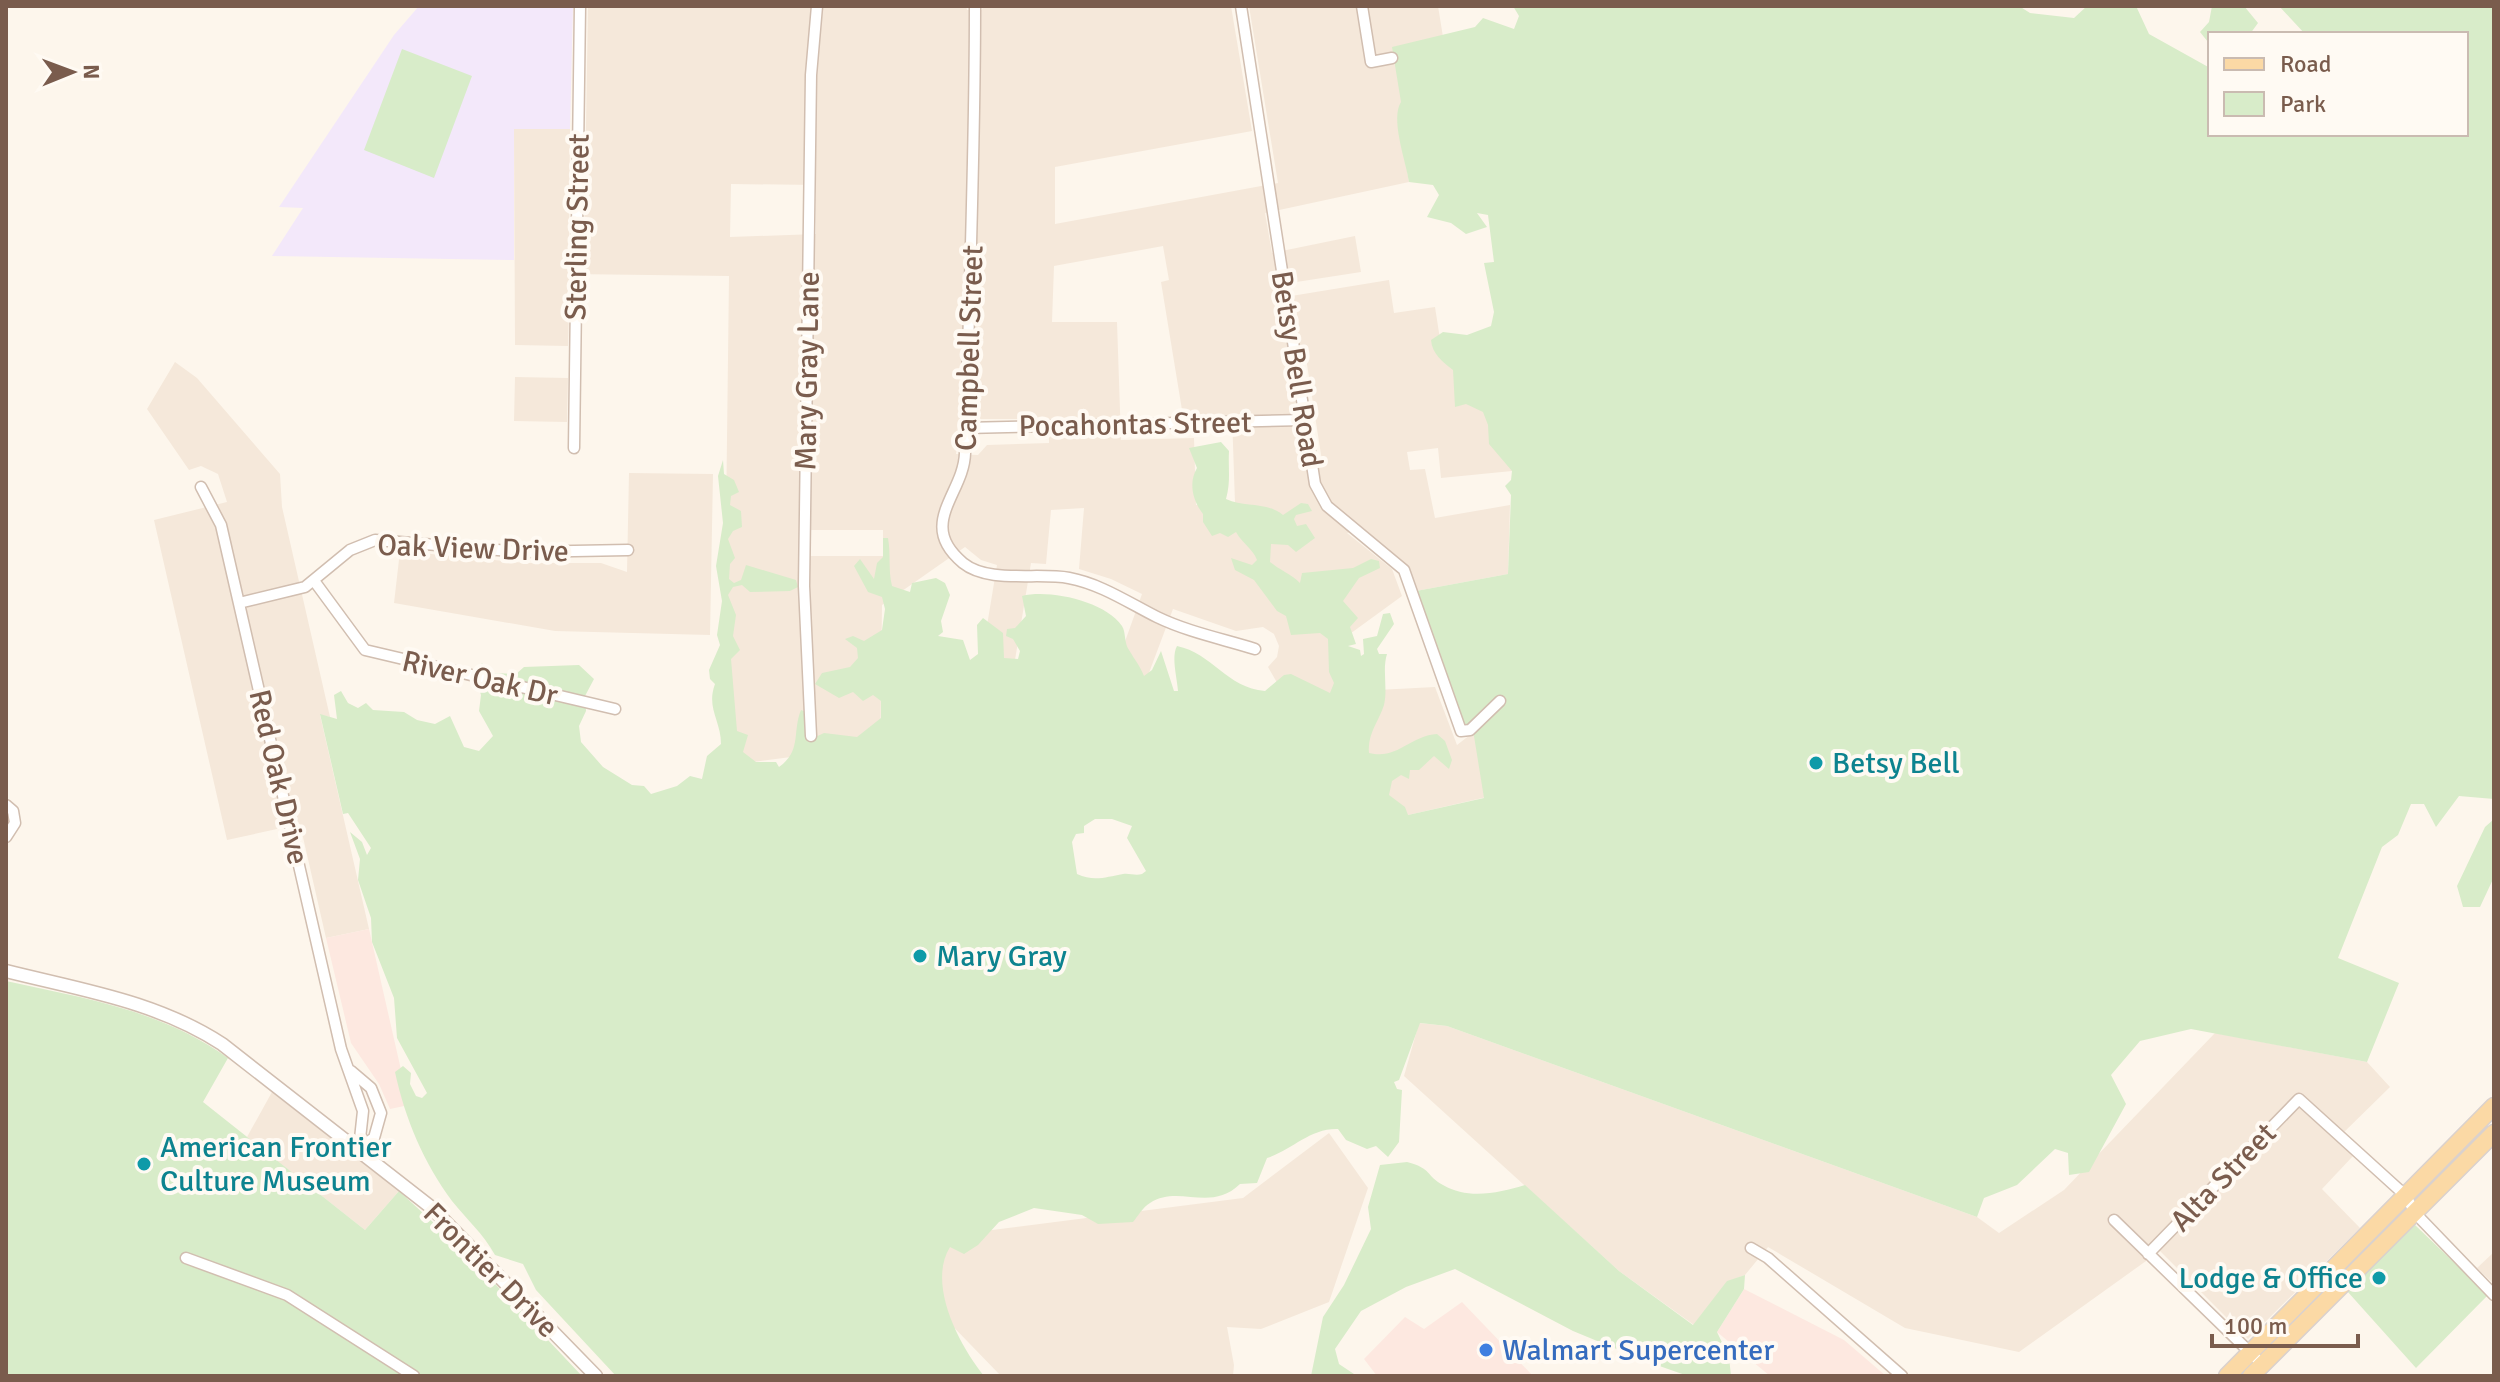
<svg xmlns="http://www.w3.org/2000/svg" width="2500" height="1382" font-family="Signika,sans-serif">
<style>
.residential{fill:#f5e8da;fill-rule:evenodd}
.commercial{fill:#fde8e0}
.education{fill:#f3e8fa}
.green{fill:#d8ecc9;fill-rule:evenodd}
.lines{fill:none;stroke-linecap:round;stroke-linejoin:round}
.minor-casing{stroke:#d1beb0;stroke-width:13}
.tertiary-casing{stroke:#d1beb0;stroke-width:15}
.primary-casing{stroke:#dad1cd;stroke-width:19}
.minor{stroke:#fff;stroke-width:10}
.tertiary{stroke:#fff;stroke-width:12}
.primary{stroke:#fbd9a5;stroke-width:16}
.culture-dot{fill:#0f9aa8;stroke:#fffaf3;stroke-width:3}
.shop-dot{fill:#3f7fe0;stroke:#fffaf3;stroke-width:3}
.labels{text-anchor:middle;stroke-width:8;stroke-linejoin:round;paint-order:stroke}
.street-label{font-size:30px;fill:#7a5c4d;stroke:#fffaf3}
.culture-label{font-size:30px;fill:#0d838f;stroke:#fffaf3;text-anchor:start}
.shop-label{font-size:30px;fill:#366cbe;stroke:#fffaf3;text-anchor:start}
</style>
<rect width="100%" height="100%" fill="#fdf6ec"/>
<path class="residential" d="M588 6H966L967 10H982L983 6H1231L1252 131 1055 167V224L1278 183 1249 6H1438L1443 37 1403 116 1398 118 1409 182 1265 213 1272 253 1355 236 1361 272 1277 285 1279 298 1389 280 1394 313 1435 307 1440 339 1532 326 1512 471 1441 478 1438 448 1407 452 1410 470 1425 469 1435 518 1510 505 1508 574 1416 591 1403 561 1364 530 1347 533 1392 569 1402 596 1332 647 1339 692 1435 687 1457 745 1502 710 1513 791 1360 826 1268 667 1277 657 1279 646 1274 634 1263 627 1236 631 1173 609 1144 686 1113 675 1142 594 1111 579 1079 569 1084 508 1051 510 1046 564 1031 563 1015 660 980 668 997 565 981 560 965 547 882 605 880 771 799 756 723 766 729 276 570 274 568 346 515 345 514 129H570L569 244H584ZM731 184 816 185V234L730 237ZM1163 246 1169 280 1161 282 1183 416 1232 415 1235 503 1196 505 1194 438 1121 440 1117 322H1052L1054 266ZM1306 358 1322 461 1305 463 1289 361ZM960 419H1049V443L987 445 978 455 956 454ZM799 530H883V556H799Z
M175 362 197 378 280 474 282 507 330 717 320 715 369 929 326 938 300 824 227 840 154 520 227 502 218 474 201 466 189 470 147 409Z
M515 377 568 378 567 422 514 421Z
M629 473 713 474 710 635 555 631 394 603 400 551 525 563H601L627 572Z
M1419 1023 1447 1026 1977 1217 1999 1233 2064 1190 2215 1033 2367 1062 2390 1087 2337 1139 2353 1156 2322 1189 2360 1228 2248 1339 2160 1251 2019 1352 1905 1328 1768 1247 1745 1275 1727 1282 1694 1325 1619 1271 1404 1076Z
M272 1092 399 1191 365 1230 247 1137Z
M1329 1133 1368 1188 1329 1302 1261 1329 1227 1327 1234 1365 1233 1376H1001L874 1245 1243 1198Z
M2494 1252V1284L2477 1268Z"/>
<path class="commercial" d="M369 929 409 1105 390 1109 379 1084 351 1043 326 938Z
M1744 1289 1844 1340 1886 1376H1770L1717 1332Z
M1462 1302 1533 1376H1377L1364 1359 1405 1317 1424 1329Z"/>
<path class="education" d="M419 6H573L570 129H514V260L272 256 303 208 279 207 394 35Z"/>
<path class="green" d="M1513 6H2019L2030 13 2074 18 2087 6H2136L2149 34 2210 68V134H2466V34H2305L2279 6H2494V799L2459 796 2436 827 2424 804H2411L2398 835 2382 847 2338 958 2399 983 2367 1062 2191 1029 2140 1041 2111 1075 2126 1104 2089 1172 2069 1175 2068 1153 2055 1149 2017 1185 1984 1198 1977 1217 1447 1026 1420 1023 1399 1080 1394 1082 1397 1089 1402 1090 1399 1142 1388 1157 1376 1146 1367 1149 1346 1140 1338 1129C1310 1128 1292 1150 1267 1158L1257 1183 1240 1184C1210 1213 1179 1184 1150 1203 1143 1207 1138 1216 1133 1222L1098 1224 1082 1215 1034 1208 999 1222 978 1245 964 1254 950 1247C927 1284 959 1345 984 1376H616L536 1290 523 1264 495 1255C483 1233 467 1220 452 1201 424 1163 405 1119 395 1072L403 1066 411 1073 410 1084 416 1096 422 1098 427 1093 397 1038 394 998 372 942 371 918 358 880 360 859 350 832 362 842 367 855 371 848 348 813 343 814 320 714 337 719 334 695 341 691 348 703 358 708 366 703 373 710 404 712 417 720 435 724 450 716 464 747 479 751 493 736 479 711 481 695 474 673 482 663 493 673 516 674 524 667 579 665 594 679 585 696 586 711 579 726 581 742 603 767 632 785 644 786 651 794 677 786 690 776 702 779 707 756 721 744C721 721 706 708 715 684L710 679 709 670 720 645 717 635 722 601 716 566 723 523 718 476 723 460 724 474 734 480 739 492 731 496 730 505 741 511 742 527 733 531 728 539 735 558 730 564 729 579 734 583 741 580 746 565 796 580 798 587 790 591 750 592 742 585 733 587 728 595 736 615 733 636 740 650 731 659 737 731 748 735 743 752 756 762H776L779 767C802 751 792 732 801 710L806 712 811 739 824 733 857 737 881 718V701L873 695 863 701 853 692 839 698 815 684 822 673 850 667 858 658 857 648 845 639 853 636 864 641 882 630 885 609 882 597 868 592 854 566 860 559 874 579 877 563 883 557V538H888C891 555 888 569 892 586L910 592 912 583 936 578 945 583 950 595 941 621 943 632 938 636 963 640 970 660 978 654 977 625 983 618 1003 633 1004 658 1018 659 1020 651 1013 639 1006 636 1007 629 1015 628 1026 616 1022 596C1049 589 1105 601 1122 626 1126 632 1124 643 1129 650 1135 660 1140 666 1144 676L1152 670 1161 651 1174 691H1178C1177 677 1171 657 1177 646 1212 653 1227 688 1265 691L1284 675 1291 674 1330 693 1334 683 1329 672 1328 639 1320 633 1291 635 1286 616 1277 611 1254 580 1235 570 1231 558 1252 565 1257 560C1253 549 1242 543 1236 532L1228 537 1220 533 1212 536 1203 522V514C1193 501 1188 483 1197 468L1189 448 1221 442 1229 451C1228 469 1231 481 1226 499 1245 508 1265 501 1283 515L1301 503 1308 504 1312 511 1296 515 1294 519 1297 526 1306 524 1315 538 1296 552 1288 545 1271 544 1270 562C1280 570 1291 574 1300 583L1302 573 1353 568 1371 559 1379 561 1380 568 1359 578 1343 601 1358 618 1350 627 1356 644 1348 646 1360 650 1361 656 1364 654 1363 639 1377 636 1383 614 1390 613 1394 624 1377 649 1379 654H1387C1382 670 1388 688 1384 705 1379 721 1367 734 1369 753 1398 760 1409 736 1437 734L1445 741 1452 760 1449 769 1434 756 1419 770H1410L1409 779 1401 775 1392 781 1389 795 1405 807 1408 815 1484 798 1473 730 1464 723 1416 591 1508 574 1511 495 1505 486 1511 480 1512 471 1489 444 1488 425 1483 412 1466 404 1455 407 1453 370C1443 362 1432 354 1431 340L1443 332 1467 335 1491 326 1494 312 1484 263 1494 262 1488 215 1477 213 1487 227 1466 234 1451 223 1427 217 1439 195 1433 185 1409 182C1406 161 1390 119 1401 102L1392 47 1475 27 1483 18 1514 29 1519 16ZM1095 819H1112L1132 826 1127 838 1146 871 1142 874C1135 876 1130 873 1123 874 1106 877 1094 882 1077 874L1072 842 1076 834 1084 833V826Z
M2212 6H2244L2258 23 2250 34H2210V57L2208 42 2200 32 2209 22Z
M402 49 472 76 434 178 364 150Z
M2494 819V877L2480 907H2463L2457 886 2485 827Z
M6 981C84 998 161 1010 228 1058L203 1102 365 1230 399 1191 462 1249 582 1376H6Z
M1407 1162C1433 1169 1425 1175 1443 1185 1468 1200 1499 1193 1525 1185L1619 1271 1693 1325 1727 1281 1745 1275 1744 1289 1717 1332 1729 1357 1731 1376H1688L1648 1362 1573 1331 1455 1269 1406 1287 1361 1311 1335 1349 1339 1364 1357 1376H1311L1323 1317 1344 1285 1371 1229 1368 1207 1380 1165Z
M2415 1225 2488 1295 2416 1368 2347 1291Z"/>
<g class="lines">
<defs>
<path id="minor" d="M975 6C975 155 969 304 965 453 964 494 916 524 963 563 989 584 1038 572 1069 578 1101 584 1129 603 1157 617 1188 632 1223 639 1255 649
M1241 6 1315 484 1327 506 1404 570 1461 731 1470 730 1500 701
M1362 6 1371 62 1392 58
M965 428 1304 420
M574 448 580 6
M201 487 221 525 341 1049 363 1111 359 1148
M315 582 365 650 615 709
M239 603 305 587 350 550 375 540 521 552 628 550
M811 736 804 586 811 75 817 6
M6 805 13 811 15 823 6 837
M351 1071 371 1088 381 1113 374 1138 359 1148
M2114 1220 2262 1364
M1751 1248 1768 1258 1902 1376
M2148 1254 2299 1099 2406 1196 2415 1213 2494 1295
M186 1258 287 1295 414 1376"/>
<path id="tertiary" d="M6 971C81 990 156 1001 222 1044L432 1208 596 1376"/>
<path id="primary" d="M2227 1376 2494 1106
M2251 1376 2494 1133"/>
</defs>
<use href="#minor" class="minor-casing"/>
<use href="#tertiary" class="tertiary-casing"/>
<use href="#primary" class="primary-casing"/>
<use href="#minor" class="minor"/>
<use href="#tertiary" class="tertiary"/>
<use href="#primary" class="primary"/>
</g>
<g class="culture-dot">
<circle cx="1816" cy="763" r="8"/>
<circle cx="920" cy="956" r="8"/>
<circle cx="144" cy="1164" r="8"/>
<circle cx="2379" cy="1278" r="8"/>
</g>
<circle class="shop-dot" cx="1486" cy="1350" r="8"/>
<g class="labels">
<g class="street-label">
<text transform="translate(577 227) rotate(-89)" y="10">Sterling Street</text>
<text transform="translate(969 348) rotate(-88)" y="10">Campbell Street</text>
<text transform="translate(1297 369) rotate(81)" y="10">Betsy Bell Road</text>
<text transform="translate(807 371) rotate(-89)" y="10">Mary Gray Lane</text>
<text transform="translate(1135 424) rotate(-1)" y="10">Pocahontas Street</text>
<text transform="translate(473 548) rotate(2)" y="10">Oak View Drive</text>
<text transform="translate(480 678) rotate(13)" y="10">River Oak Dr</text>
<text transform="translate(279 777) rotate(77)" y="10">Red Oak Drive</text>
<text transform="translate(2223 1177) rotate(-46)" y="10">Alta Street</text>
<text transform="translate(491 1270) rotate(45)" y="10">Frontier Drive</text>
</g>
<g class="culture-label">
<text x="1832" y="773">Betsy Bell</text>
<text x="936" y="966">Mary Gray</text>
<text x="160" y="1157">American Frontier<tspan x="160" dy="34">Culture Museum</tspan></text>
<text x="2363" y="1288" text-anchor="end">Lodge &amp; Office</text>
</g>
<g class="shop-label">
<text x="1502" y="1360">Walmart Supercenter</text>
</g>
</g>
<rect width="2500" height="1382" fill="none" stroke="#7a5c4d" stroke-width="16"/>
<rect x="2208" y="32" width="260" height="104" fill="#fffaf3" stroke="#cabbb1" stroke-width="2"/>
<rect x="2224" y="58" width="40" height="12" fill="#fbd9a5" stroke="#cabbb1" stroke-width="2"/>
<text x="2280" y="72" font-size="24" fill="#7a5c4d">Road</text>
<rect x="2224" y="92" width="40" height="24" fill="#d8ecc9" stroke="#cabbb1" stroke-width="2"/>
<text x="2280" y="112" font-size="24" fill="#7a5c4d">Park</text>
<g transform="translate(72 72) rotate(89)" stroke="#fffaf3" stroke-width="6" paint-order="stroke">
<path d="M0-6L14 30L0 20L-14 30Z" fill="#7a5c4d"/>
<text y="-12" font-size="22" font-weight="bold" text-anchor="middle" fill="#7a5c4d">N</text>
</g>
<path d="M2212 1334v12h146v-12" fill="none" stroke="#7a5c4d" stroke-width="4"/>
<text x="2224" y="1334" font-size="24" fill="#7a5c4d" stroke="#fffaf3" stroke-width="6" paint-order="stroke">100 m</text>
</svg>
